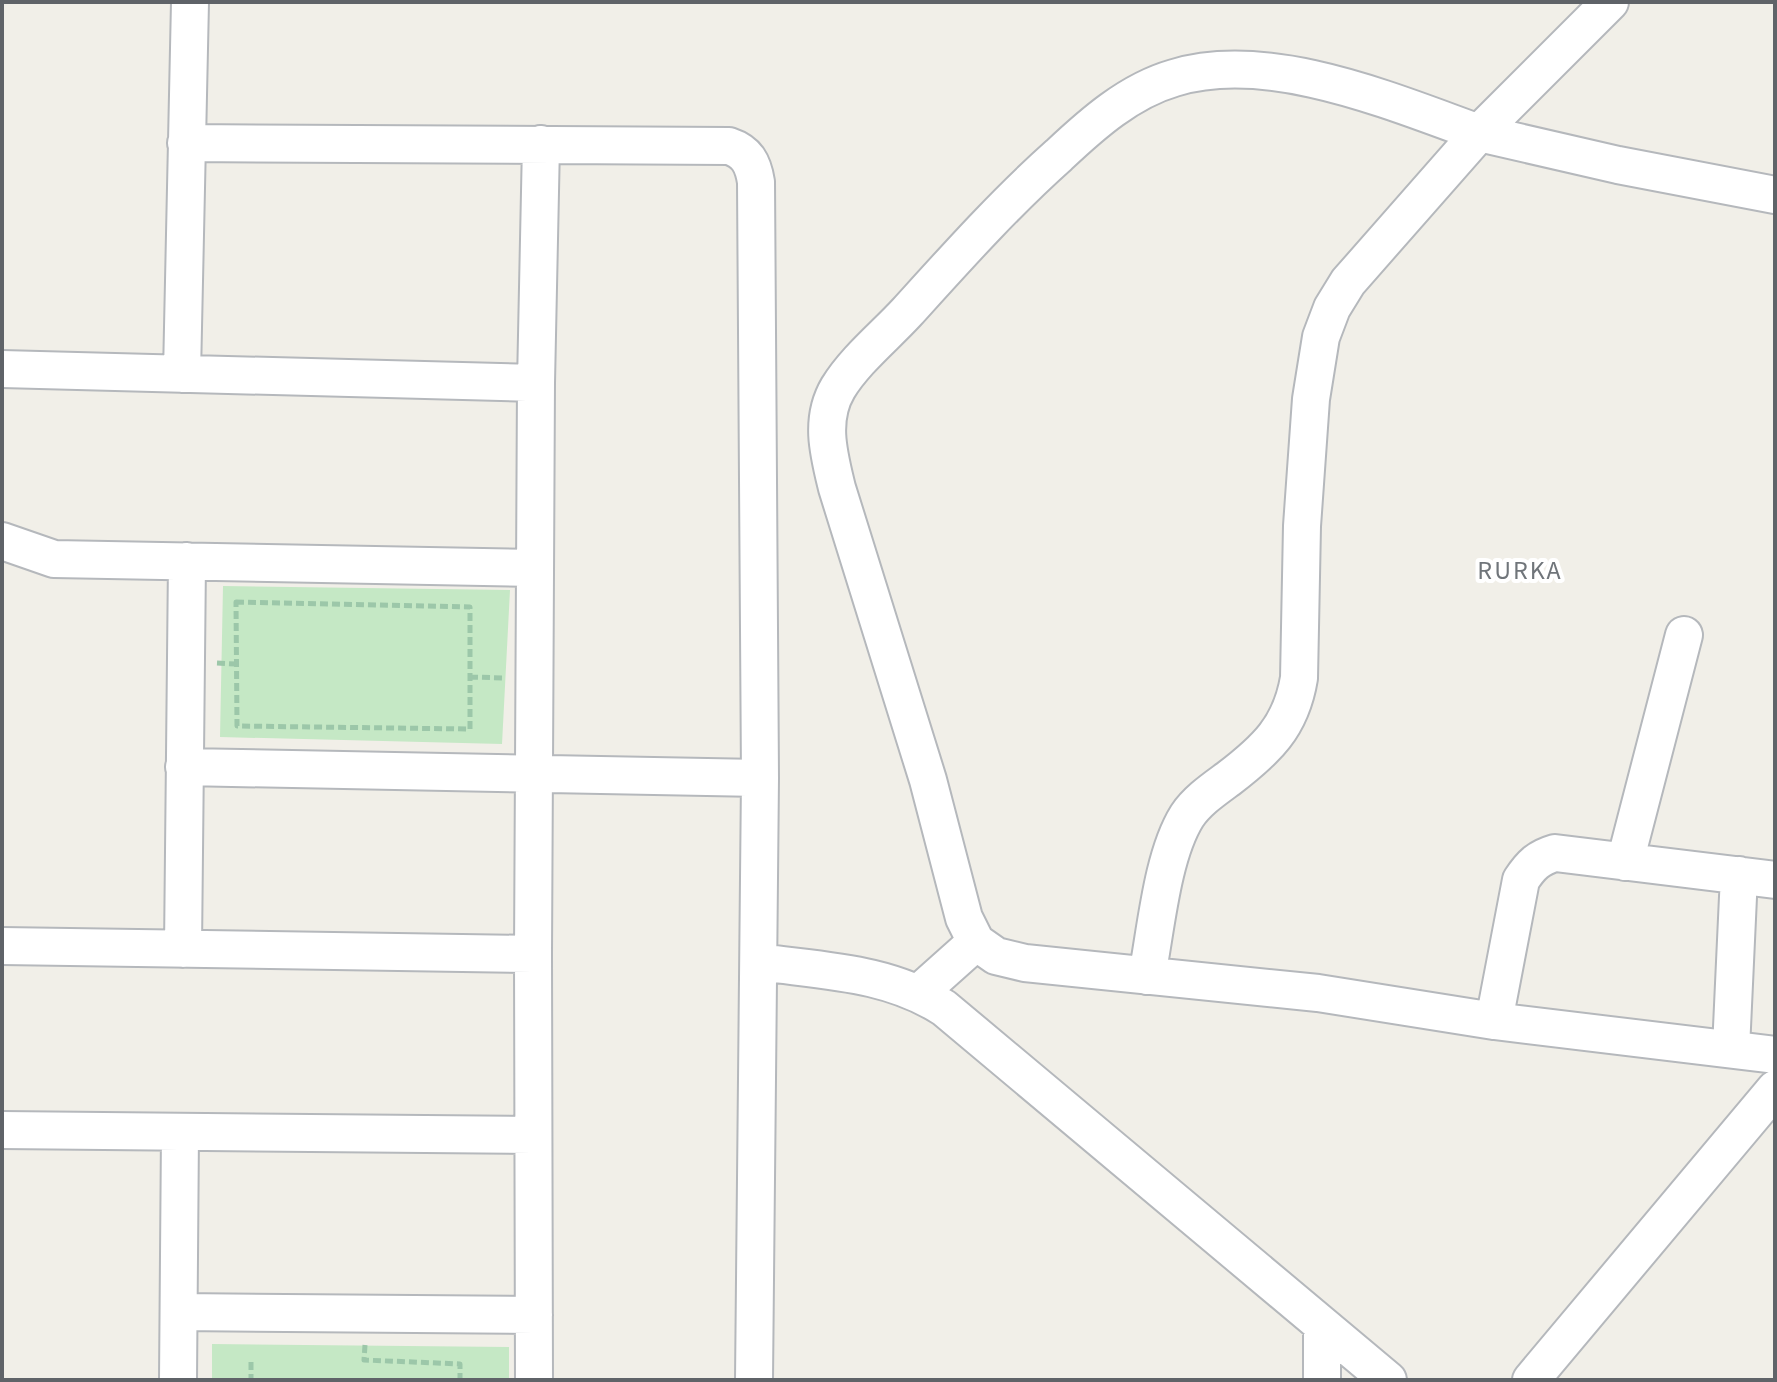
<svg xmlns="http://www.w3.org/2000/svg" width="1777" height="1382" font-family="'Source Sans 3',sans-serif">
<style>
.green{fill:#c5e8c5}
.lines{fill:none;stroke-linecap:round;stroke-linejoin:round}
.street-casing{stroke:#b5b8bc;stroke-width:40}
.path{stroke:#9cc7a9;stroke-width:5;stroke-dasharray:8 4;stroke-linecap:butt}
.street{stroke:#fff;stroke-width:36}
.labels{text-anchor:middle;stroke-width:8;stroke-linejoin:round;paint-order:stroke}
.quarter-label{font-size:26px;letter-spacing:2px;fill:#70757a;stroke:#fff}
</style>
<rect width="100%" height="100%" fill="#f1efe8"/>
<path class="green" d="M223 586 510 590 502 744 220 737Z
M212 1344 509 1347V1380H212Z"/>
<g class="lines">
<defs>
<path id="street" d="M1610 2 1479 133 1618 165 1775 195
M186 143 729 146C747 152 753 163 756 182L760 778 754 1380
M2 369 536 383
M182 374 190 2
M2 541 54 559 535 568
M184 767 760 778
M1625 862 1684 635
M2 946 533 954
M183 949 187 561
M759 962C824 971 888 972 944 1008L1388 1380
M1147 976C1156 929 1162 856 1187 816 1197 801 1213 790 1228 779 1266 750 1291 727 1299 678L1302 526 1311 399 1321 337 1332 308 1348 282 1479 133C1390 101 1268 49 1174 78 1129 91 1092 124 1059 155 1004 204 956 258 907 312 885 336 855 360 838 388 819 420 829 455 837 488L928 780 964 918 976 942 996 956 1025 963 1318 993 1494 1021 1775 1055
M920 992 976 942
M1494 1021 1521 880C1531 865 1538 858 1555 853L1775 880
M1731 1049 1739 875
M2 1130 532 1135
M179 1312 534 1315
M1322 1325V1380
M178 1380 180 1132
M534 1380 533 954 536 383 541 144
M1531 1380 1775 1089"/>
</defs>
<use href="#street" class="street-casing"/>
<path class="path" d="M236 602 470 607V729L237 726Z
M217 663 236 664
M470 677 505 678
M365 1345 364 1360 460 1364V1380
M251 1362V1380"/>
<use href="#street" class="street"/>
</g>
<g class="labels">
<g class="quarter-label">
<text x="1520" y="579">RURKA</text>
</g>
</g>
<rect width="1777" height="1382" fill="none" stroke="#5f6368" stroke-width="8"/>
</svg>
